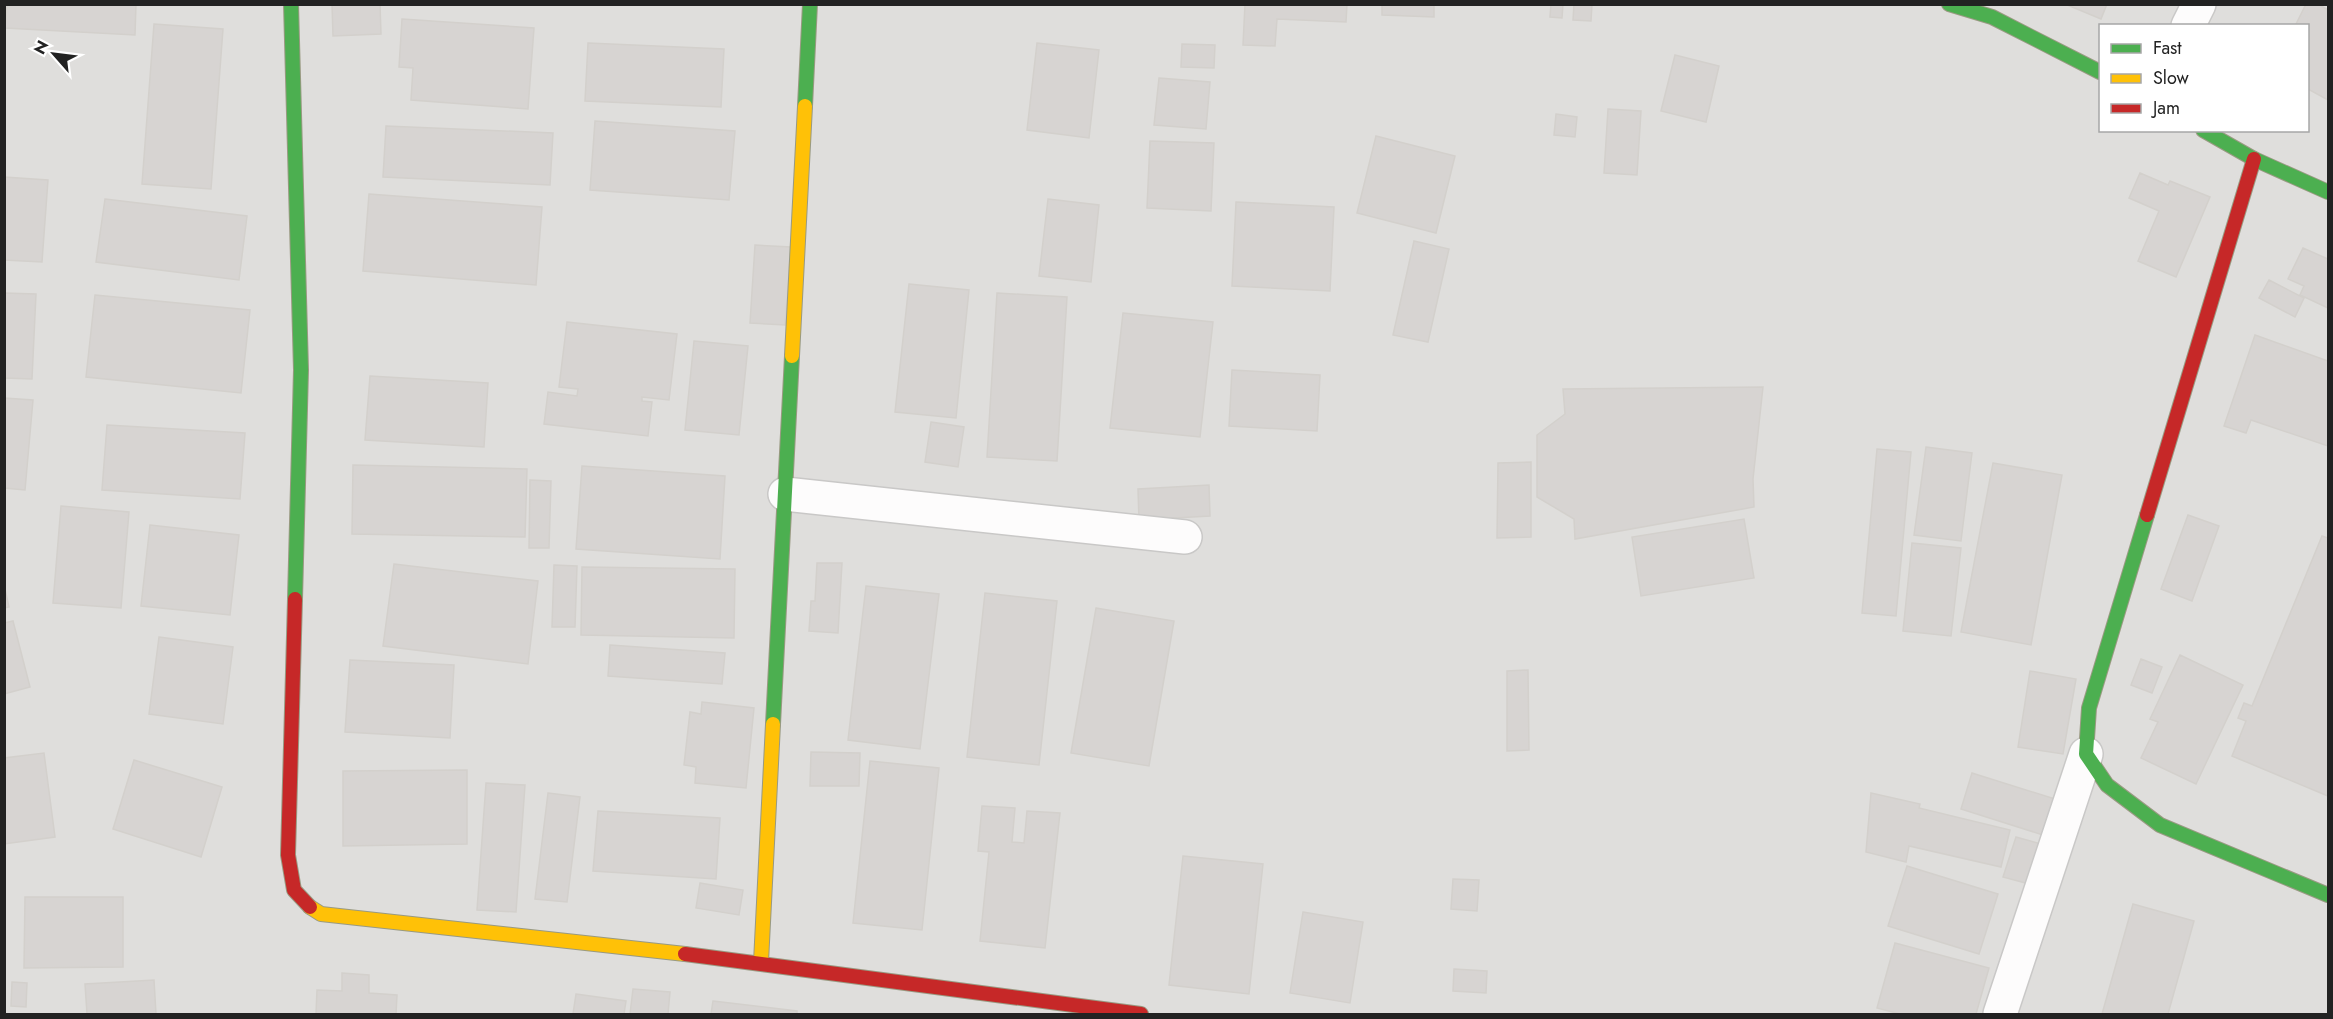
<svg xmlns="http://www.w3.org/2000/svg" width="2333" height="1019" font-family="Jost,sans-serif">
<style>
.residential{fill:#dfdedc;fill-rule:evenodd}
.building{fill:#d7d4d2;stroke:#d3d0cc;stroke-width:1.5}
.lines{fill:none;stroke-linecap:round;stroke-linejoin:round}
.street-casing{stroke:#c9c8c7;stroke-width:36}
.fast-casing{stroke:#999a82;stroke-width:16}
.slow-casing{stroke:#999a82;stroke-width:16}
.jam-casing{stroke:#999a82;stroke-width:16}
.street{stroke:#fdfcfc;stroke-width:33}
.fast{stroke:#4caf50;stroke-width:14}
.slow{stroke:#ffc107;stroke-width:14}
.jam{stroke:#c62828;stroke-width:14}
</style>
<rect width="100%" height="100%" fill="#f0eeeb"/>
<path class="residential" d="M5 5H2328V1014H5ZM2100 26H2308V130H2100Z"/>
<path class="building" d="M7 4H136L135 35 5 28Z
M332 4H380L381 34 333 36Z
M1245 4H1347L1346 22 1277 19 1275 46 1243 45Z
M1382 4H1434V17L1382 15Z
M1551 4H1563L1562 18 1550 17Z
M1574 4H1592L1591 21 1573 20Z
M2065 4H2107L2101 19Z
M2306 4H2318L2328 10V100L2308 89V26H2295Z
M402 19 534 28 528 109 411 100 413 68 399 67Z
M154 24 223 29 211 189 142 184Z
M588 43 724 49 721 107 585 101Z
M1037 43 1099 50 1089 138 1027 130Z
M1182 44 1215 45 1214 68 1181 67Z
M1675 55 1719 66 1706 122 1661 111Z
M1159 78 1210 82 1206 129 1154 125Z
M1608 109 1641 111 1637 175 1604 173Z
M1556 114 1577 117 1575 137 1554 135Z
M595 121 735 131 729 200 590 190Z
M386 126 553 133 550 185 383 177Z
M1376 136 1455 156 1436 233 1357 213Z
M1150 141 1214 143 1211 211 1147 208Z
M2140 173 2168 185 2170 181 2210 197 2176 277 2138 261 2159 211 2129 198Z
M4 177 48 180 42 262 4 260Z
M369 194 542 207 536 285 363 271Z
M105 199 247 216 239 280 96 262Z
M1048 199 1099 205 1091 282 1039 276Z
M1236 202 1334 207 1330 291 1232 286Z
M1414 241 1449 249 1428 342 1393 335Z
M755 245 791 247 785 325 750 323Z
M2303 248 2328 259V308L2300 295 2304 286 2288 279Z
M2269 280 2304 298 2295 317 2259 298Z
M909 284 969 290 956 418 895 412Z
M4 293 36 294 32 379 4 378Z
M997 293 1067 297 1057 461 987 457Z
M95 295 250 310 241 393 86 377Z
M1123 313 1213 322 1200 437 1110 428Z
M567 322 677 334 669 400 642 397V401L652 402 648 436 544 424 548 392 577 396 578 389 559 387Z
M2255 335 2328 361V446L2251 420 2246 433 2224 426Z
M694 341 748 346 739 435 685 430Z
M1232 370 1320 375 1317 431 1229 426Z
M370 376 488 383 484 447 365 440Z
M1763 387 1753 479 1754 507 1575 539 1574 519 1537 497V435L1565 414 1563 389Z
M4 398 33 400 25 490 4 488Z
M931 422 964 427 958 467 925 462Z
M107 425 245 433 240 499 102 490Z
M1926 447 1972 453 1961 541 1914 535Z
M1877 449 1911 452 1896 616 1862 613Z
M1531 462V537L1497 538 1498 463Z
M1993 463 2062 475 2031 645 1961 632Z
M353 465 527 469 525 537 352 534Z
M582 466 725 476 720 559 576 549Z
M530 480 551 481 549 548H529Z
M1209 485 1210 516 1139 520 1138 489Z
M61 506 129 512 121 608 53 603Z
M2188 515 2219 526 2192 601 2161 589Z
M1744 519 1754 578 1641 596 1632 537Z
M150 525 239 535 230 615 141 606Z
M2322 536 2328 538V796L2232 756 2246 721 2238 718 2244 703 2252 706Z
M1912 543 1961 548 1951 636 1903 631Z
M817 563H842L838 633 809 631 811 601H815Z
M394 564 538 581 528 664 383 646Z
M554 565 577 566 575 627H552Z
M582 567 735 569 734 638 581 635Z
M4 585 9 607 4 608Z
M866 586 939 594 920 749 848 740Z
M985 593 1057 601 1039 765 967 757Z
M1096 608 1174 621 1149 766 1071 753Z
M13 621 30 687 4 694V623Z
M159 637 233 647 223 724 149 714Z
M610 645 725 653 722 684 608 676Z
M2180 655 2243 685 2196 784 2141 758 2158 722 2150 719Z
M2141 659 2162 667 2152 693 2131 685Z
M350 660 454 665 450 738 345 732Z
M1528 670 1529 750 1507 751V671Z
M2030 671 2076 679 2063 754 2018 747Z
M702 702 754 708 746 788 695 783 696 767 684 765 690 712 701 714Z
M811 752 860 753 859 786H810Z
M44 753 55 837 4 844V758Z
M134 760 222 787 201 857 113 829Z
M870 761 939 768 922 930 853 923Z
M467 770V844L343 846V771Z
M1972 773 2055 799 2043 835 1961 809Z
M486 783 525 785 516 912 477 910Z
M548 793 580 797 567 902 535 899Z
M1871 793 1920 804 1919 808 2010 830 2001 867 1909 846 1906 862 1866 852Z
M982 806 1015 808 1012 842 1024 843 1027 811 1060 813 1045 948 980 941 989 852 978 851Z
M598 811 720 818 716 879 593 871Z
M2016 837 2045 845 2033 885 2003 877Z
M1183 856 1263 864 1249 994 1169 985Z
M1907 866 1998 894 1979 954 1888 926Z
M1453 879 1479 880 1477 911 1451 909Z
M700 883 743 890 739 915 696 908Z
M25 897H123V967L24 968Z
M2133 904 2194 921 2168 1014H2102Z
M1303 912 1363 922 1350 1003 1290 993Z
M1895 943 1989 968 1976 1014H1900L1877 1008Z
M1454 969 1487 971 1486 993 1453 991Z
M342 973 369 975V993L397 995 396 1014H316L317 990 342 991Z
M154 980 156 1014H87L85 984Z
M12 982 27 983 26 1007 11 1006Z
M633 989 670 992 668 1014H630Z
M576 994 626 1001 624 1014H573Z
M713 1001 797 1011V1014H711Z"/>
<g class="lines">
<defs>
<path id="street" d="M2188 26 2199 4
M785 494 1185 537
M2000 1014 2086 754"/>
<path id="fast" d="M291 4 301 370 295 599
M1949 4 1992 17 2100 72
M805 106 810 4
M2203 130 2254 159 2328 192
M2147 515 2089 708 2086 754 2107 785 2160 825 2328 895
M773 724 792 356"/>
<path id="slow" d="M792 356 805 106
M310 907 321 914 685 954
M761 962 773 724"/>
<path id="jam" d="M2147 515 2254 159
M295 599 288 855 294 890 310 907
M685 954 1141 1014"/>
</defs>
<use href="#street" class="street-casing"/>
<use href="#fast" class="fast-casing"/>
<use href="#slow" class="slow-casing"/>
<use href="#jam" class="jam-casing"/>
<use href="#street" class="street"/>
<use href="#fast" class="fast"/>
<use href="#slow" class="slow"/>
<use href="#jam" class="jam"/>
</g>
<rect width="2333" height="1019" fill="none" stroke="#222222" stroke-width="12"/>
<rect x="2099" y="24" width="210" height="108" fill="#ffffff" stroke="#a7a7a7" stroke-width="1.5"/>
<rect x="2111" y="44" width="30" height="9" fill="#4caf50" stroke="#a7a7a7" stroke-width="1.5"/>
<text x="2153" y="54" font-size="18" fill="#222222">Fast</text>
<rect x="2111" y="74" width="30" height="9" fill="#ffc107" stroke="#a7a7a7" stroke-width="1.5"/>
<text x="2153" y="84" font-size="18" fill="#222222">Slow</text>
<rect x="2111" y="104" width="30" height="9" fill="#c62828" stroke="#a7a7a7" stroke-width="1.5"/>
<text x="2153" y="114" font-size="18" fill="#222222">Jam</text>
<g transform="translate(54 54) rotate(298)" stroke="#ffffff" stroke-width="4.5" paint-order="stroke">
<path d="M0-4.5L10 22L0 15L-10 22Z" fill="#222222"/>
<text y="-9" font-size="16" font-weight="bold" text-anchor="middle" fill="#222222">N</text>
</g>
</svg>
